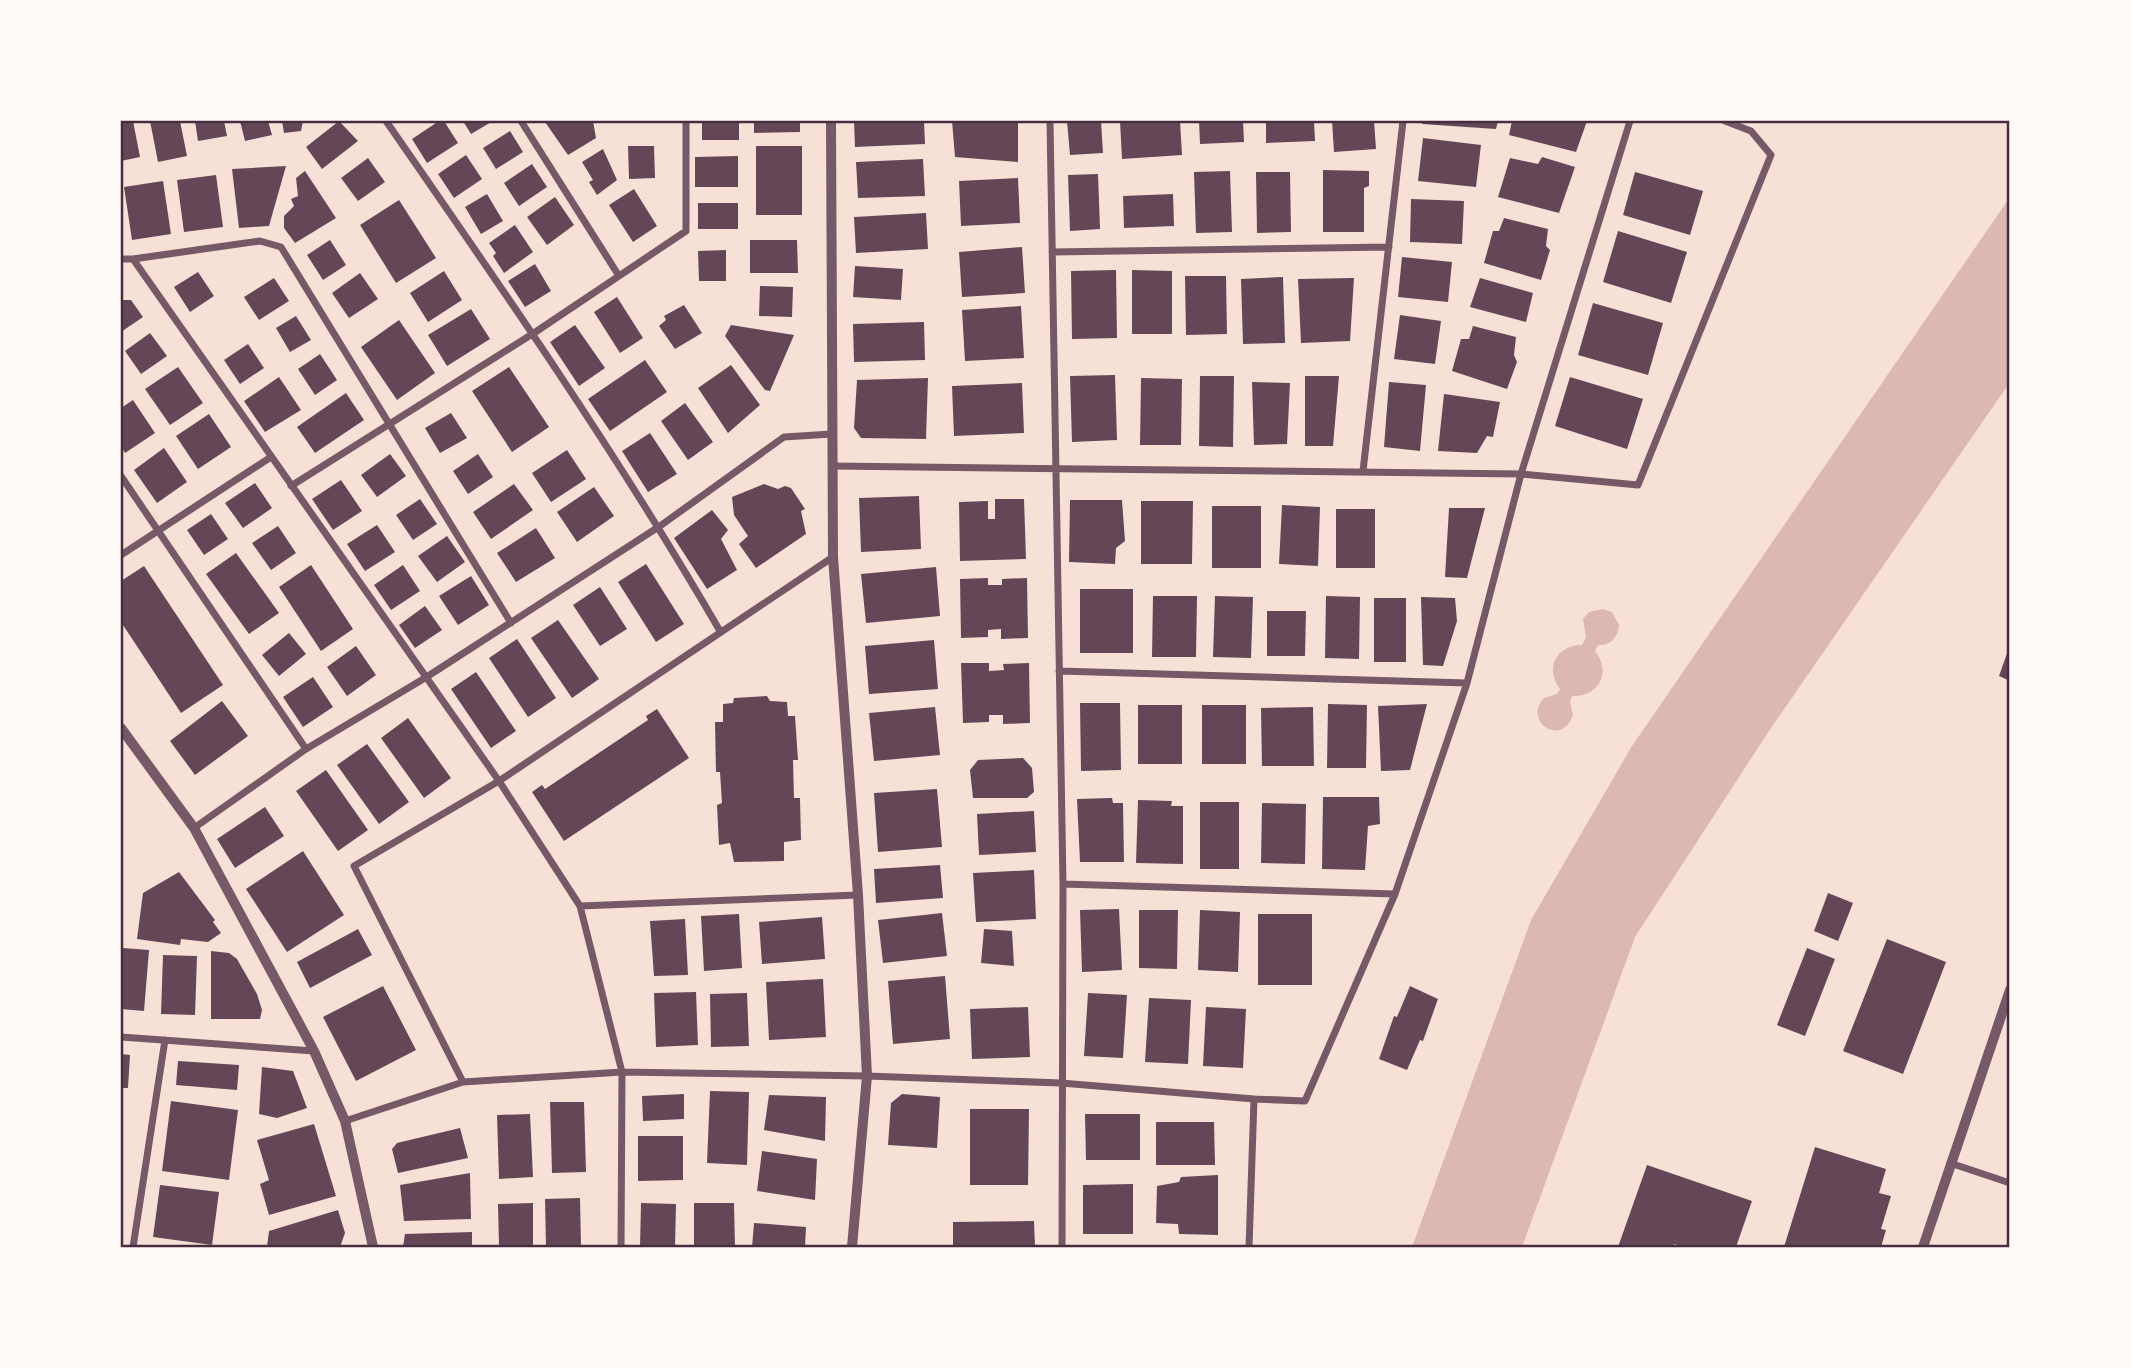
<svg xmlns="http://www.w3.org/2000/svg" width="2131" height="1368" font-family="'PT Sans Narrow',sans-serif">
<style>
.water{fill:#dcb8b0}
.building{fill:#644757}
.lines{fill:none;stroke-linecap:round;stroke-linejoin:round}
.minor{stroke:#755966;stroke-width:7}
.tertiary{stroke:#755966;stroke-width:10}
.neatline{fill:none;stroke:#4a2c40;stroke-width:2.5}
</style>
<rect width="100%" height="100%" fill="#f7e1d7"/>
<path class="water" d="M2010 197V382L1769 731 1635 937 1522 1247H1412L1531 920 1632 746Z
M1603 609 1612 612 1619 625C1618 637 1611 646 1598 645L1595 651C1612 672 1599 697 1572 696L1570 701 1573 715C1563 747 1522 723 1544 698L1557 694 1560 689C1544 668 1557 645 1582 645L1586 638 1583 619 1589 612Z"/>
<path class="building" d="M121 121H133L140 157 121 161Z
M150 121H180L187 156 158 162Z
M195 121H224L227 136 198 141Z
M240 121H268L272 135 245 141Z
M282 121H303L301 131 284 133Z
M339 121 358 141 322 169 306 147Z
M439 121H444L458 143 427 163 412 139Z
M463 121H493L471 134Z
M547 121H593L596 138 568 155 545 122Z
M702 121H739V140H702Z
M754 121H800V132L754 133Z
M854 121H924L925 144 855 147Z
M952 121H1018V162L955 157Z
M1067 121H1101L1103 153 1070 155Z
M1120 121H1180L1182 155 1122 159Z
M1199 121H1243L1244 142 1200 144Z
M1266 121H1314L1315 141 1266 143Z
M1332 121H1374L1376 149 1334 152Z
M1423 121H1498L1496 129 1422 124Z
M1512 121H1587L1576 152 1509 135Z
M510 131 523 152 496 169 483 148Z
M1423 138 1481 145 1476 187 1418 181Z
M628 146H654L655 178 629 179Z
M756 146H802V215H756Z
M603 149 617 180 597 195 589 182 593 180 582 162Z
M466 155 482 179 454 198 438 174Z
M738 156V187H695V157Z
M1542 157 1575 167 1559 213 1498 197 1510 158 1538 164Z
M368 158 385 182 358 201 341 178Z
M923 159 925 196 858 198 856 162Z
M532 164 547 187 519 206 504 183Z
M286 166 269 226 239 228 232 169Z
M1323 170 1369 171V186L1364 188V232H1323Z
M305 171 336 218 295 243 284 228V216L294 206 291 199 298 196 296 178Z
M1230 171 1232 232 1196 233 1194 172Z
M1256 172H1290L1291 232 1257 233Z
M1635 172 1703 191 1690 235 1623 215Z
M1098 174 1100 229 1070 231 1068 175Z
M216 175 223 227 184 232 177 180Z
M1018 178 1020 223 961 226 959 181Z
M163 181 171 234 132 240 124 187Z
M634 189 657 226 633 242 609 205Z
M487 194 503 221 481 234 465 207Z
M1173 194 1174 226 1124 228 1123 196Z
M555 197 574 225 547 245 527 217Z
M1411 199 1464 201 1462 244 1410 242Z
M399 200 436 258 396 283 360 225Z
M698 203H738V229H698Z
M926 213 928 249 856 253 854 217Z
M1504 218 1548 229 1546 246 1550 250 1541 280 1484 263 1493 231H1499Z
M515 225 533 252 504 273 493 256 496 253 489 243Z
M1618 231 1687 252 1671 303 1603 282Z
M330 240 346 265 323 280 307 255Z
M750 240H797L798 273H750Z
M1022 247 1025 293 962 297 959 252Z
M726 250V281H699L698 251Z
M1402 257 1452 262 1448 302 1398 297Z
M535 264 551 291 525 307 508 281Z
M855 266 903 269 901 300 853 297Z
M1116 270 1117 338 1072 339 1071 271Z
M1132 270 1172 271V334H1132Z
M444 271 462 300 428 322 410 293Z
M198 272 214 296 190 312 174 287Z
M360 273 378 299 349 318 332 293Z
M1185 276H1226L1227 334 1186 335Z
M1283 277 1285 343 1243 344 1241 279Z
M274 278 289 301 259 320 244 297Z
M1354 278 1350 341 1301 343 1298 279Z
M1480 278 1533 293 1526 322 1470 307Z
M760 286 793 287 792 317 759 316Z
M617 297 643 338 620 353 594 312Z
M121 300H131L143 317 121 332Z
M1593 303 1663 323 1648 375 1578 355Z
M684 305 702 333 675 349 659 326 666 320 664 316Z
M1021 306 1024 358 965 361 962 310Z
M471 309 490 339 447 366 428 335Z
M1400 315 1441 321 1435 364 1394 359Z
M296 316 311 340 290 352 276 328Z
M399 320 435 373 397 400 361 347Z
M924 322 925 360 854 362 853 324Z
M575 325 605 368 579 386 550 342Z
M731 325 794 335 770 391 765 390 725 336Z
M1473 326 1516 337 1514 355 1517 362 1507 389 1452 371 1461 339H1469Z
M150 333 167 356 141 374 125 351Z
M248 344 264 368 240 384 224 360Z
M320 354 337 380 315 395 298 369Z
M645 360 667 392 610 431 588 399Z
M731 365 760 405 728 433 698 388Z
M178 367 203 403 170 425 145 389Z
M509 367 549 427 512 452 472 391Z
M1115 375 1117 440 1072 442 1070 376Z
M1200 376H1234L1233 447 1199 446Z
M1305 376H1339L1333 446H1305Z
M279 377 301 410 265 432 244 401Z
M1570 377 1643 399 1627 449 1555 426Z
M928 378 926 439 861 438 854 428 857 380Z
M1141 378 1182 379 1181 445H1140Z
M1252 382 1290 383 1287 444 1254 445Z
M1389 382 1426 385 1420 451 1384 447Z
M1022 383 1024 433 954 436 952 386Z
M346 393 364 420 315 453 297 427Z
M1444 394 1500 402 1493 437 1487 436 1477 453 1438 451Z
M133 400 155 433 125 453 121 446V408Z
M685 403 713 442 688 460 661 421Z
M451 413 467 438 440 453 425 428Z
M209 414 231 447 198 469 176 436Z
M650 433 677 474 648 492 622 451Z
M164 448 187 482 157 503 134 470Z
M567 450 586 479 551 502 532 473Z
M390 454 406 476 377 497 361 475Z
M478 454 493 477 468 494 453 471Z
M341 480 362 511 333 530 312 499Z
M255 483 272 508 243 528 225 503Z
M514 484 533 510 491 539 473 512Z
M764 484 778 489 785 486 791 488 805 509 801 511 806 534 756 568 739 544 748 536 734 515 732 497Z
M594 487 614 516 577 542 557 512Z
M919 496 921 549 861 552 859 498Z
M420 499 437 524 413 540 396 515Z
M995 499H1024L1026 559 960 561 959 502 988 501V519H995Z
M1070 500H1122L1125 541 1116 548 1115 564 1069 562Z
M1141 501H1193L1192 564H1141Z
M1282 505 1320 507 1318 566 1279 564Z
M1212 506H1261V568H1212Z
M1449 508H1485L1467 578 1445 577Z
M1336 509H1375V568H1336Z
M712 510 728 530 721 539 737 570 707 589 674 538Z
M211 514 228 539 204 555 187 530Z
M377 525 395 552 365 571 347 544Z
M278 526 296 553 271 570 252 543Z
M536 528 555 558 516 582 497 553Z
M447 536 465 562 437 582 418 556Z
M236 553 279 613 249 634 206 574Z
M646 564 684 624 656 642 618 582Z
M311 565 353 629 321 651 279 587Z
M403 565 420 591 391 610 374 585Z
M144 566 223 685 181 713 121 622V581Z
M936 567 940 616 866 623 861 574Z
M471 576 489 605 458 625 439 596Z
M988 578V585H1002V579L1027 578 1028 638 1001 639V629L988 630V637L961 638 960 579Z
M600 587 627 629 600 646 573 605Z
M1080 589H1133V653H1080Z
M1153 596H1197L1196 657H1152Z
M1215 596 1253 597 1251 658 1213 657Z
M1326 596 1360 597 1359 659 1325 658Z
M1421 597 1455 598 1457 621 1443 666 1423 665Z
M1374 598H1406V662H1374Z
M425 606 442 630 415 648 399 625Z
M1267 611H1306L1305 656H1267Z
M558 620 599 679 572 698 531 638Z
M289 633 306 654 279 676 262 655Z
M517 639 556 698 528 717 489 658Z
M934 640 938 689 869 694 865 646Z
M2010 645V681L1999 676Z
M356 646 376 675 347 696 327 667Z
M961 663H989V671L1004 670 1003 664 1029 663 1030 723 1003 724V715H989V722L963 723Z
M476 672 516 731 491 748 451 689Z
M313 677 333 707 303 727 283 697Z
M767 696 770 701 787 702 788 716H795L798 760H793L794 798H800L801 840 784 842V861L734 862 730 843 719 845 717 805 722 803 720 772H716L715 722H723V704L733 703 734 698Z
M222 701 248 736 195 775 170 741Z
M1080 703H1120L1121 770 1081 771Z
M1328 704 1367 705 1366 768H1327Z
M1427 704 1410 770 1381 771 1378 706Z
M1138 705H1182V764H1138Z
M1202 705H1246V764H1202Z
M935 707 940 755 874 761 869 713Z
M1313 707 1314 766H1262L1261 708Z
M657 709 689 758 564 841 532 792 542 785 545 789 648 720 646 716Z
M408 718 451 778 424 798 381 738Z
M367 744 409 802 379 824 337 765Z
M1023 758 1032 768 1034 792 1027 798H973L970 770 978 760Z
M326 770 368 830 338 851 296 791Z
M937 789 942 847 878 852 874 793Z
M1323 797H1379L1380 824 1368 826 1365 870 1322 869Z
M1112 798 1113 803H1123L1124 862H1080L1077 799Z
M1138 800 1172 801 1171 806H1183V864L1136 863Z
M1200 802H1239V869H1200Z
M1262 803 1306 804 1305 864 1261 863Z
M265 807 284 836 235 868 217 839Z
M1034 811 1036 852 979 855 977 814Z
M303 851 344 915 287 952 246 889Z
M940 865 943 898 876 903 874 869Z
M1034 870 1036 919 976 922 973 873Z
M179 872 215 920 213 922 221 933 208 942 181 939 180 945 137 939 143 893Z
M1828 893 1853 903 1838 941 1814 931Z
M1119 909 1122 970 1082 972 1080 910Z
M1139 910H1178L1177 969 1139 968Z
M1200 910 1240 912 1238 972 1198 970Z
M942 913 947 956 883 963 878 920Z
M739 914 742 968 704 971 701 916Z
M1258 914H1312V985H1258Z
M822 917 825 959 762 964 759 922Z
M685 919 688 975 654 976 650 921Z
M358 929 372 955 310 988 297 962Z
M984 929 1012 931 1014 966 981 963Z
M1887 939 1946 962 1903 1074 1843 1051Z
M123 948 149 950 144 1011 121 1009Z
M1807 948 1835 959 1805 1036 1777 1025Z
M211 951 229 953 237 959 257 994 262 1010 260 1019H211Z
M163 955 197 956 195 1015 161 1014Z
M945 976 950 1039 893 1044 888 981Z
M823 979 826 1037 769 1040 766 982Z
M383 986 416 1050 356 1081 323 1017Z
M1410 986 1438 999 1423 1041 1420 1040 1407 1070 1379 1059 1394 1016 1397 1017Z
M696 992 698 1045 656 1047 654 993Z
M747 993 749 1046 711 1047 710 994Z
M1088 993 1127 995 1123 1058 1084 1056Z
M1149 998 1191 1000 1188 1064 1145 1062Z
M1028 1007 1030 1057 972 1059 970 1009Z
M1206 1007 1246 1009 1243 1068 1203 1066Z
M121 1054 130 1055 128 1088H121Z
M178 1061 239 1065 237 1090 176 1085Z
M262 1067 293 1071 307 1108 277 1118 259 1114Z
M710 1091 749 1092 747 1165 707 1163Z
M684 1094V1119L643 1121 642 1096Z
M902 1094 940 1097 937 1148 888 1145 891 1103Z
M769 1095 826 1097 825 1141 764 1130Z
M171 1101 238 1110 229 1180 162 1171Z
M550 1102H584L586 1172 552 1173Z
M970 1109H1029L1028 1185H970Z
M530 1114 533 1177 499 1179 497 1115Z
M1085 1114H1140V1160H1086Z
M1156 1122H1214L1215 1165H1156Z
M314 1124 336 1196 269 1215 260 1184 269 1180 257 1140Z
M460 1128 468 1158 398 1173 392 1149 397 1143Z
M638 1136H683V1180L638 1181Z
M1815 1147 1886 1169 1879 1193 1891 1196 1881 1229 1886 1230 1881 1247H1784Z
M762 1151 817 1159 815 1200 757 1191Z
M1647 1165 1752 1201 1736 1247H1683L1674 1244 1673 1247H1618Z
M470 1173 471 1219 404 1221 400 1185Z
M1218 1175V1235L1179 1234 1178 1224 1156 1223 1157 1186 1179 1182 1181 1177Z
M1133 1184V1234H1083V1185Z
M160 1185 219 1192 212 1245 153 1237Z
M580 1198 581 1247H546L545 1199Z
M533 1203V1247H499L498 1204Z
M641 1203 676 1204 675 1247H640Z
M694 1203H734L735 1247H694Z
M338 1210 345 1233 340 1247H267L269 1231Z
M1034 1221 1035 1247H953V1222Z
M754 1223 806 1227 805 1247H752Z
M472 1232V1247H403L405 1234Z"/>
<g class="lines">
<path class="minor" d="M386 121C502 288 618 455 720 631
M521 121 619 276
M1050 121 1063 884 1062 1247
M1052 252 1389 247
M121 259H133L499 781 580 906 622 1072 621 1247
M133 259 260 241 281 247 511 623
M832 466 1521 474 1638 485 1771 155 1751 131 1725 121
M1363 471 1403 121
M121 476 306 749
M291 486 534 333 686 231V121
M121 555 271 457
M1059 671 1467 683
M194 828 306 749 425 678 660 526 784 437 832 434
M1063 884 1395 894
M580 906 858 895
M121 1037 314 1051
M463 1082 354 866 499 781 833 557
M345 1121 463 1082 622 1072 867 1076 1061 1083 1254 1099
M1950 1163 2010 1183
M133 1247 165 1040
M1249 1247 1254 1099 1305 1101 1395 894 1467 683 1521 474 1630 121"/>
<path class="tertiary" d="M831 121 833 557 858 895 867 1076 852 1247
M121 728 194 828 314 1051 345 1121 373 1247
M1923 1247 2010 990"/>
</g>
<rect width="2131" height="1368" fill="none" stroke="#fffaf5" stroke-width="245"/>
<rect x="122" y="122" width="1886" height="1124" class="neatline"/>
</svg>
